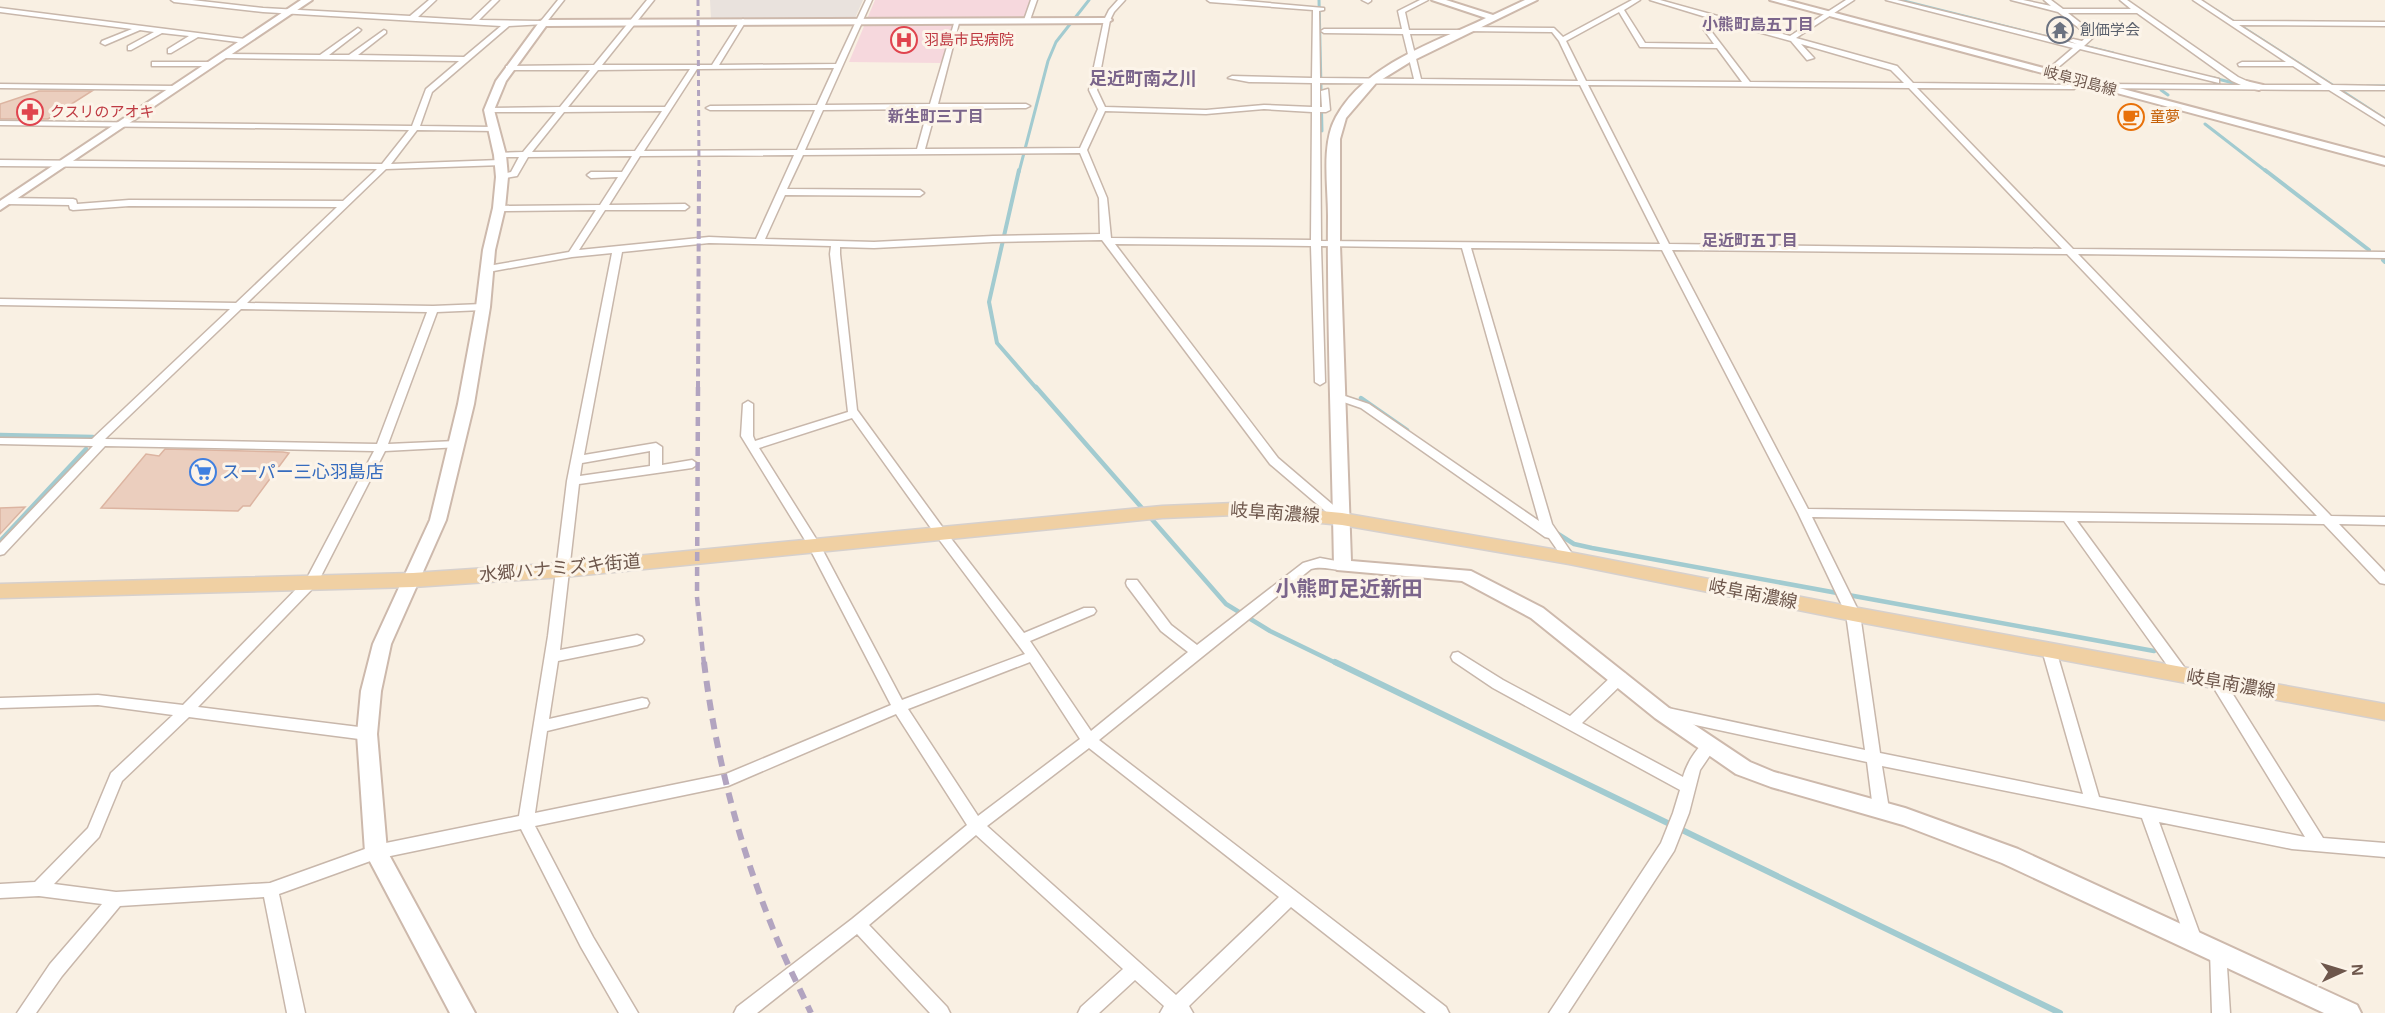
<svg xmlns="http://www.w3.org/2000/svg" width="2385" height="1013" font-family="Helvetica,'Noto Sans JP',sans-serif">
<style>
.industrial{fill:#e9e2dd}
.medical{fill:#f6d8dd}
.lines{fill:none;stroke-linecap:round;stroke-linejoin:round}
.stream-far3{stroke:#a2cbd0;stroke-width:3}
.stream-far2{stroke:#a2cbd0;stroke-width:4}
.stream-far1{stroke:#a2cbd0;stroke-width:4.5}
.stream{stroke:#a2cbd0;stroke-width:6}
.building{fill:#ebcebe;stroke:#dcb4a1;stroke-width:1.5}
.street-casing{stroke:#c8b7ab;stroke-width:3}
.secondary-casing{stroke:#cdb9ac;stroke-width:4}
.primary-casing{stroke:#d6d0cd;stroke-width:3}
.street{fill:#fff;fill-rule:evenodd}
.secondary{fill:#fff;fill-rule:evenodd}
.primary{fill:#f0d0a3;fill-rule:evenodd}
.rail-far3{stroke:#b2a4c0;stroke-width:3;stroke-dasharray:6 4;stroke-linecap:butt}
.rail-far2{stroke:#b2a4c0;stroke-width:4;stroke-dasharray:8 4.5;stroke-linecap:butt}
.rail-far1{stroke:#b2a4c0;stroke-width:4.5;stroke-dasharray:9 6;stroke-linecap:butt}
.rail{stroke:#b2a4c0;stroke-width:6;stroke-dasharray:11 8;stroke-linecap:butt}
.labels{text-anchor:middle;stroke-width:6;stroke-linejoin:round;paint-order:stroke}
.far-worship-label{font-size:15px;fill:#5b616d;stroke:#fcf4e9;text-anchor:start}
.far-health-label{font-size:15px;fill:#be3a42;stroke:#fcf4e9;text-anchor:start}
.far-street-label{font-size:15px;fill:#6e574c;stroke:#fcf4e9}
.far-food-label{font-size:15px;fill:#c56008;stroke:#fcf4e9;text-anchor:start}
.far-neighbourhood-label{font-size:16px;font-weight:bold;fill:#7b658b;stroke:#fcf4e9}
.far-quarter-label{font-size:18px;font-weight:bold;fill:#7b658b;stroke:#fcf4e9}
.shop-label{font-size:18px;fill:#366cbe;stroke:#fcf4e9;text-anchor:start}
.street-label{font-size:18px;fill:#6e574c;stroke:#fcf4e9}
.quarter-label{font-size:21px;font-weight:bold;fill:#7b658b;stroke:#fcf4e9}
</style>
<rect width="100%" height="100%" fill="#f9f0e3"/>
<path class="industrial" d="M710 0H863L855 18 848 20 711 19Z"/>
<path class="medical" d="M875 0H1032L1027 17 1024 18H957L943 62 940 63 849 62Z"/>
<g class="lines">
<path class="stream-far3" d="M1319 0 1322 131
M1900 0 2048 37
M2216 10 2334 86
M2080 45 2113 53
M2214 78 2241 85
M2367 86H2385
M2161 90 2168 95
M2342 91 2385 119
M2205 124 2267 172
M1019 172 1048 61 1056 42 1089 0"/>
<path class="stream-far2" d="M1019 170 989 302 997 343 1037 389
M2265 170 2369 250
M2383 260 2385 262"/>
<path class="stream-far1" d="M1036 387 1226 604 1270 631 1338 664
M1361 398 1407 430
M0 435 93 437
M1555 532 1574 544 1592 548 2154 651
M0 541 86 449"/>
<path class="stream" d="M1335 662 2060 1013"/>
</g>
<path class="building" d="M39 91H92L48 119H0V104Z
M165 449 283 452 289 453 250 506H243L238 511 101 508 146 454 159 456Z
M25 507 0 534V508Z"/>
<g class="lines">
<defs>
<path id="street" d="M171 0H192L263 8 410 16 429 0H436L418 17 471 20 492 0H499L479 20 541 21 558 0H564L545 24 509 26 432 92 420 126 493 127H496V131L417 130 391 164 500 160 503 161V165L386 169 247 303 433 306 483 304 488 307 483 310 437 312 388 444 456 441 460 443 462 445 460 447 385 451 317 584 198 707 367 728 372 730 374 734 372 738 367 740 189 717 122 781 99 837 54 884 116 892 270 883 376 845 519 816 548 636 567 481 612 253 572 257 488 272 483 269 488 266 569 252 596 210 499 211 495 208 496 206 600 205 618 177 591 178 587 175 591 172H622L632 156 528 157 517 176 499 179V175L511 172 519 157H497V153L523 152 556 112H489L485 110 489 108 560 107 590 70H506V66L594 65 647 0H654L602 65H712L740 21 743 19 746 21 719 65 836 64 866 0H872L825 105 930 104 955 20 960 19 938 104H1026L1030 106 1026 108 936 109 925 149 1080 148 1098 109 1089 90 1104 20 1109 10 1118 0H1125L1114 12 1110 20 1097 90 1105 107 1206 110 1264 105 1312 107V83L1249 82 1228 78 1232 76 1312 78 1313 10 1210 2 1207 0H1235L1324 8V10L1319 11 1320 78 1414 79 1403 34 1324 33 1321 31 1324 29H1402L1398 11 1420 0H1428L1405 12 1409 30H1465L1466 28 1468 27 1554 28 1563 37 1632 0H1640L1624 10 1645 43 1714 44 1704 30 1719 21 1650 0H1660L1790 36 1846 0H1854L1796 38 1897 66 1913 83 2072 85 2078 79H2084V83L2074 89 1917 88 2073 249 2385 252V258L2078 254 2331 516 2385 517V525L2339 524 2385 572V584L2380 583 2324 524 2077 521 2187 671 2189 675 2187 679 2182 680 2177 679 2064 521 1812 517 1860 614 1880 753 2083 794 2042 650 2044 646H2054L2056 650 2099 797 2305 837 2212 685 2210 681 2212 677 2217 676 2222 677 2323 838 2385 843V857L2292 849 2159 822 2202 940 2200 945 2194 948 2188 945 2186 940 2142 818 1882 766 1889 809 1886 813 1881 815 1876 813 1873 809 1867 762 1663 718 1661 714 1663 710 1668 708 1865 750 1846 614 1798 513 1662 250 1471 248 1552 524 1575 558 1569 562 1565 561 1549 538 1545 537 1361 408 1335 399 1334 397 1339 394 1369 404 1539 521 1462 248 1321 246 1325 382 1320 385 1315 382 1311 246 1115 244 1278 458 1346 516 1348 519 1342 523 1338 522 1270 464 1102 240 993 242 874 248 840 247V254L857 410 946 532 1024 633 1084 608H1094L1096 611 1094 614 1030 641 1091 731 1188 652 1161 631 1127 586 1126 583 1127 580H1137L1171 625 1197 645 1303 563 1320 558 1347 563 1349 566 1347 569C1335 572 1324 565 1311 569L1099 740 1446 1007 1449 1013H1426L1291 907 1189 1006 1193 1013H1160L1164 1006 1135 980 1099 1013H1078L1081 1007 1123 969 976 835 869 925 947 1007 950 1013H930L857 934 757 1013H734L737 1007 852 919 967 825 896 714 728 786 535 826 593 937 638 1013H619L581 947 521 829 376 859 279 894 305 1013H287L264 897 120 906 62 976 36 1013H17L50 964 102 904 39 896 0 898V884L35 882 88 828 111 773 173 715 98 705 0 708V698L98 695 183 705 307 578 374 451 105 446 4 554 0 555V543L93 446 0 444V438L92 439 230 309 0 305V299L236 303 337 207 129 206 73 210 70 209 69 205 7 204 3 201 7 198 73 199 76 200 77 204 129 200 343 201 377 169 0 166V160L382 164 409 130 0 125V121L412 126 426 89 459 61 223 58 219 56 223 54 320 55 358 28 361 30 360 31 329 55H349L384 30 386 31V33L358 55 464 57 501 26 263 12 174 2ZM1619 12 1640 47 1717 48 1742 82 1586 81 1566 41ZM1725 23 1791 41 1807 60 1814 58 1801 44 1891 70 1904 83 1750 82 1711 31ZM1467 31 1552 32 1559 41 1578 81 1421 79 1410 34H1464L1466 33ZM834 68 817 105 710 106 706 108 710 110H815L797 150 644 151 697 69ZM690 69 665 107H568L598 70ZM1320 83 1580 85 1660 244 1321 241 1320 112H1326L1330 110 1328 89 1321 91 1322 107H1320ZM1588 85 1909 88 2062 249 1669 244ZM928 109 917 149 805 150 823 110ZM1264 109 1312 112 1311 240 1111 238 1107 198 1087 150 1105 111 1206 114ZM662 111 635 151 532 152 564 112ZM1080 153 1099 198 1100 234 993 236 874 242 765 239 785 195 920 196 924 193 920 190 787 189 803 155ZM794 155 756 239 709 237 579 250 605 210H685L689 207 685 204 609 205 640 156ZM709 243 831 246 830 254 848 412 755 441 753 436V404L748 401 743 404 741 436 808 545 891 705 726 774 535 813 547 731 642 708 647 707 649 703 647 699 642 698 549 719 558 661 637 645 642 643 644 640 642 637 637 635 560 650 579 484 692 468 698 464 692 460 662 465V447L656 443 584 455 622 252ZM1672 250 2067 254 2317 516 1808 509ZM241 309 427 312 377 444 105 439ZM852 418 938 538 1025 654 902 700 820 545 759 448ZM650 451V466L580 476 582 463ZM1030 662 1080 739 978 816 908 709ZM1089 748 1279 897 1176 995 987 826Z
M1031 0H1037L1030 20 1027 22 1024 20Z
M1362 0H1371V1L1368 3Z
M1886 0H1897L2077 44 2069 41 2073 39 2082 41 2088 35 2058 12 2011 0H2023L2051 6 2044 0H2051L2063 9H2131L2120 0H2127L2238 77 2249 82V85H2322L2293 66H2239L2238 64 2242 62H2286L2193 0H2201L2233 21 2385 22V26L2239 25 2332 85 2385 86V90H2339L2385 119V125L2329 90 2096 88 2095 86 2099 84 2241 85 2232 81 2137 13H2068L2096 35 2084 46 2219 79V83L2080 49 2049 75H2046V71L2073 48Z
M0 8 245 39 249 41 245 43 198 37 171 53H168V49L189 36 162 33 131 50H128V46L154 32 140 30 105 45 101 43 102 41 132 29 0 12Z
M152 62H211L215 64 211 66H152Z
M0 84 174 86 178 88 174 90 0 88Z
M1458 652 1503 680 1570 716 1615 673 1620 672 1625 673 1627 677 1625 681 1582 723 1683 777C1686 765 1701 736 1715 741L1717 745 1700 770 1689 813 1674 851 1568 1013H1549L1661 843 1673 813 1680 790 1493 688 1453 661 1451 657 1453 653Z
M2218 943 2224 946 2226 951 2230 1013H2212L2210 951 2212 946Z"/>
<path id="secondary" d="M301 0H312L0 210V201Z
M1432 0H1446L1493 15 1525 0H1537L1410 62 1376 83 1346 118 1340 139V245L1351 561 1471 571 1543 608 1669 708 1750 762 1774 772 1905 808 2018 849 2357 1005 2361 1013H2324L2002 863 1903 825 1771 787 1736 774 1655 718 1531 618 1462 581 1337 570 1334 566C1332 449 1327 332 1328 216 1328 185 1321 144 1336 117 1365 64 1434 43 1486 18Z
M1770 0H1786L2385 158V165Z
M1110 18 1112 20 1107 23 546 26 506 81 494 110 506 155 508 177 505 208 495 250 490 307 474 404 446 520 391 644 381 691 377 734 387 851 475 1013H450L365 852 357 734 361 691 373 644 430 520 458 404 476 307 483 250 493 208 496 177 494 155 484 110 496 81 540 21 543 20Z
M2246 81 2263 85 2264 87 2259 90 2242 86V82Z"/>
<path id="primary" d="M1235 503 1342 513 1569 552 1853 607 2385 704V720L1853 621 1569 564 1342 525 1235 515 1162 518 563 577 413 587 0 598V584L413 573 563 563 1162 506Z"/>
</defs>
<use href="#street" class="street-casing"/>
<use href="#secondary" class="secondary-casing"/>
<use href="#primary" class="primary-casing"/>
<use href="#street" class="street"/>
<use href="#secondary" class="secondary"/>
<use href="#primary" class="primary"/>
<path class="rail-far3" d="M698 0 699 172"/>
<path class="rail-far2" d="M698 389 699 170"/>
<path class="rail-far1" d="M698 387 697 597 704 664"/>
<path class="rail" d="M704 662C715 753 739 845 773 929 784 958 798 985 811 1013"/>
</g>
<defs>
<symbol id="temple-ring" viewBox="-11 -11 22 22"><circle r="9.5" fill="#fcf4e9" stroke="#6b7280" stroke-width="1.5"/><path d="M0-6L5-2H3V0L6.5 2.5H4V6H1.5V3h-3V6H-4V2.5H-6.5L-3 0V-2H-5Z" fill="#6b7280"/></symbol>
<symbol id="hospital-ring" viewBox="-11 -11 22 22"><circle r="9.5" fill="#fcf4e9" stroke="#e0444e" stroke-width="1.5"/><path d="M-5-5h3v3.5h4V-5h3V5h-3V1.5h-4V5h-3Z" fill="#e0444e"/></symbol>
<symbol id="pharmacy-ring" viewBox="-11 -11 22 22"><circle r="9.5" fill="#fcf4e9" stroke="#e0444e" stroke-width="1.5"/><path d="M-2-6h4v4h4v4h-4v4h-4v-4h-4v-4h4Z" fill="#e0444e"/></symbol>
<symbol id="cafe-ring" viewBox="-11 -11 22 22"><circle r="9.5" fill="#fcf4e9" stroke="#e8710a" stroke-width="1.5"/><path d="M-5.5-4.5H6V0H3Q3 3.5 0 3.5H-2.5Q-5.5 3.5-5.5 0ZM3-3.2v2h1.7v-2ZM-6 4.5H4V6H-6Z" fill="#e8710a"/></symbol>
<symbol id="supermarket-ring" viewBox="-11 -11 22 22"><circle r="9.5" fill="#fcf4e9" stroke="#3f7fe0" stroke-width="1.5"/><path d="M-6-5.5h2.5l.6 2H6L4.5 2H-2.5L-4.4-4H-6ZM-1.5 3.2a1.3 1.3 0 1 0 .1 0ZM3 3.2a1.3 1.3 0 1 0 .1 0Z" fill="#3f7fe0"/></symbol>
</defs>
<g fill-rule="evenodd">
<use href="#temple-ring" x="2045" y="15" width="30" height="30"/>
<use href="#hospital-ring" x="889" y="25" width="30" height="30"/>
<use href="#pharmacy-ring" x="15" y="97" width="30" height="30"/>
<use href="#cafe-ring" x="2116" y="102" width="30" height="30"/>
<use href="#supermarket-ring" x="188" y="457" width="30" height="30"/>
</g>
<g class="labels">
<g class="far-worship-label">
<text x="2080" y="35">創価学会</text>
</g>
<g class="far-health-label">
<text x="924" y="45">羽島市民病院</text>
<text x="50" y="117">クスリのアオキ</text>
</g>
<g class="far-street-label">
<text transform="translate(2080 81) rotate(15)" y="5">岐阜羽島線</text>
</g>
<g class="far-food-label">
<text x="2150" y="122">童夢</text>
</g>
<g class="far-neighbourhood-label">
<text x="1758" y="30">小熊町島五丁目</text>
<text x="936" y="122">新生町三丁目</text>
<text x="1750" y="246">足近町五丁目</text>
</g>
<g class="far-quarter-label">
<text x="1143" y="85">足近町南之川</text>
</g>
<g class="shop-label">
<text x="222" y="478">スーパー三心羽島店</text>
</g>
<g class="street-label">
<text transform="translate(1275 513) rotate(4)" y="6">岐阜南濃線</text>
<text transform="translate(560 568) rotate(-5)" y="6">水郷ハナミズキ街道</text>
<text transform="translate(1753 594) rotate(11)" y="6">岐阜南濃線</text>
<text transform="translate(2231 684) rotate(10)" y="6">岐阜南濃線</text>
</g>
<g class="quarter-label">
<text x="1349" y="596">小熊町足近新田</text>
</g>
</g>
<g transform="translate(2343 971) rotate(86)" stroke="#fcf4e9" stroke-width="4.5" paint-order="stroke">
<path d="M0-4.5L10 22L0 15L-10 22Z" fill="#6e574c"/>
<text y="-9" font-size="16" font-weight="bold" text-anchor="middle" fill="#6e574c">N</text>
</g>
</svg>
